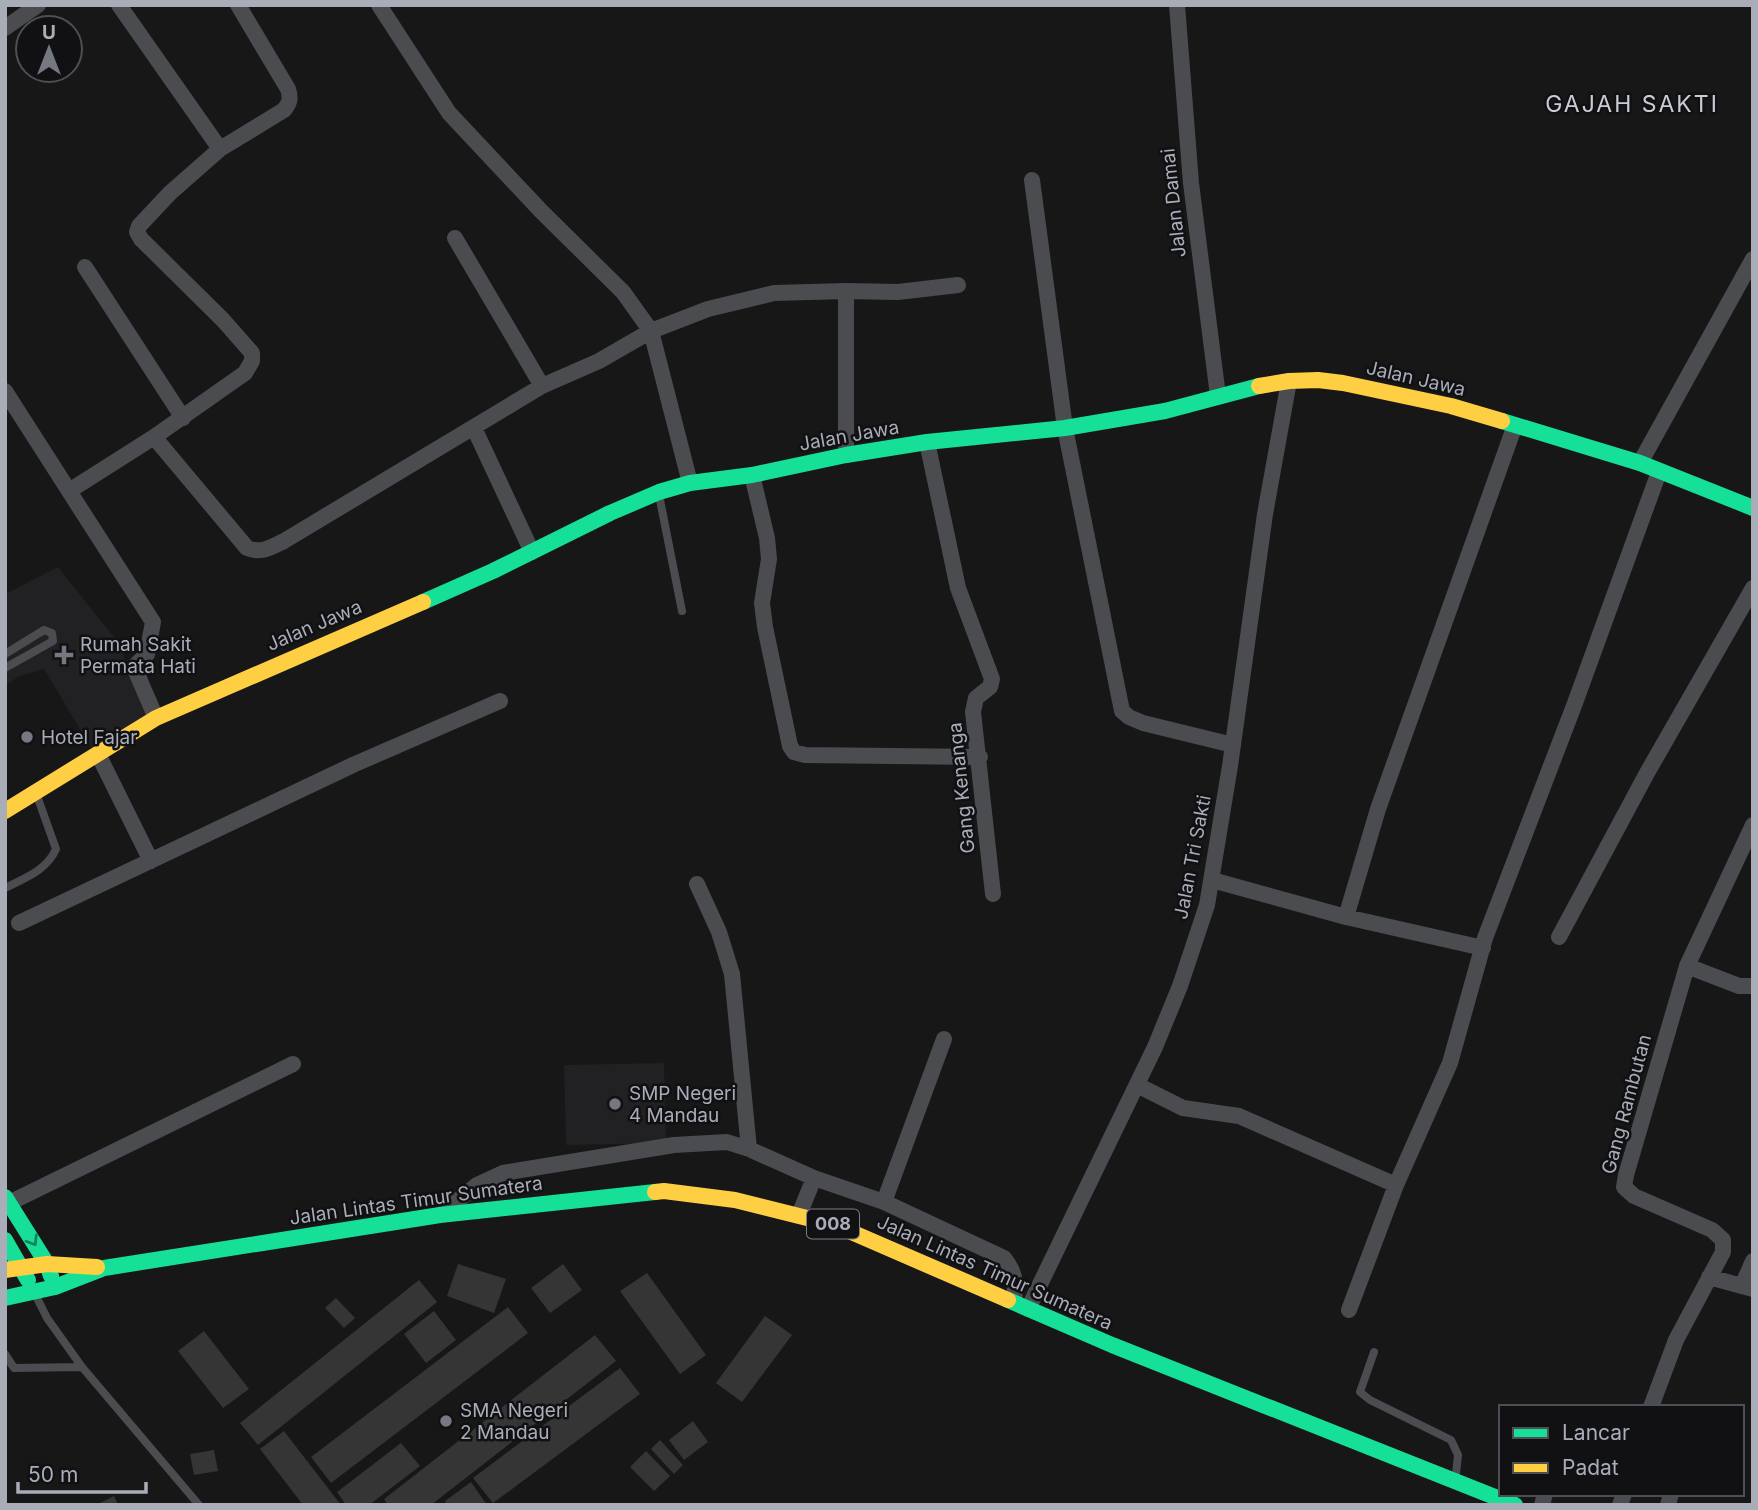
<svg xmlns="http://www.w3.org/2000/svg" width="1758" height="1510" font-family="Inter,sans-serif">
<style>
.built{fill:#212123}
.building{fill:#353536}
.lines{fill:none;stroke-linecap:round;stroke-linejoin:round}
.lane{stroke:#4b4c50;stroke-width:8}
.street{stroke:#4b4c50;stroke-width:16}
.fast{stroke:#16e098;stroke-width:16}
.slow{stroke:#ffcf43;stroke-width:16}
.oneway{stroke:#14835c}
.poi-dot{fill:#757880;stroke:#111113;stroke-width:2.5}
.labels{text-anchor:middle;stroke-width:5;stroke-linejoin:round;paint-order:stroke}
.shield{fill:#111113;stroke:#7b7e86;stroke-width:2}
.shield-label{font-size:18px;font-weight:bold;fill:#a8adb8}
.street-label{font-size:19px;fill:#a8adb8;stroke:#111113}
.poi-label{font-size:19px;fill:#a8adb8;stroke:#111113;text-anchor:start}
.quarter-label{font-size:23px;letter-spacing:2px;fill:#c9ccd4;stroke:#111113}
</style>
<rect width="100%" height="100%" fill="#171717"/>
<path class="built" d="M58 567 117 641 150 716 93 751 44 669 20 676 5 685V594Z
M664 1063 666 1143 566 1145 564 1065Z"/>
<path class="building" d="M458 1264 506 1279 494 1313 447 1296Z
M563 1264 582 1290 550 1313 531 1288Z
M647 1273 706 1355 680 1374 620 1291Z
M419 1280 437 1302 258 1445 240 1423Z
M336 1298 355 1318 344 1328 325 1308Z
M508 1307 528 1333 331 1483 311 1457Z
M434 1311 456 1340 426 1363 404 1334Z
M765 1316 792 1335 742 1402 716 1383Z
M204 1331 249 1389 223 1408 178 1351Z
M595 1335 616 1361 431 1505H388L384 1499Z
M620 1368 640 1394 493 1503 473 1478Z
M693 1421 708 1442 684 1460 669 1440Z
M284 1431 341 1505H303L260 1449Z
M660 1440 683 1465 674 1474 651 1449Z
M401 1443 420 1466 369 1505H346L337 1492Z
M214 1450 218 1471 194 1475 190 1454Z
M646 1451 670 1476 654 1491 630 1467Z
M471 1482 487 1505H447L445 1501Z
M114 1496 118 1505H96Z"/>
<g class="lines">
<path class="lane" d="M659 495 682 611
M5 654 44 630 52 633 53 641 5 668
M5 888C25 878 47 870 56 849L36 793
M37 1298 47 1318 82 1367 199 1505
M1374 1352 1360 1392 1370 1400 1451 1440 1458 1455 1456 1474
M5 1354 14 1368 82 1367"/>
<path class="street" d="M119 5 220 149
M238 5 288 89C291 98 290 103 284 110L220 149 170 193 139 226 137 232 141 239 223 320 252 353V361L245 373 154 437 247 548C261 554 272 547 284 541L542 386 599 361 651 331 708 309 774 293 846 291 898 292 958 285
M379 5 449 113 541 211 623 292 651 331 690 483
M1177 5 1191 183 1218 396
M5 28 38 5
M1032 180 1065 428 1122 711 1129 717 1143 723 1233 745
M455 238 542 386
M85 267 183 418
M846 291V455
M5 391 69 491 154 437
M474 428 532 552
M927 442 958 588 992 679 990 687 976 698 973 712 993 894
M1640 463 1753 259
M752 475 767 538 769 559 762 603 765 627 790 746 794 752 805 755 980 757
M69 491 153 622 147 654 134 667 156 718
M98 754 151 861
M1212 880 1346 917 1483 948
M697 884 719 932 732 974 749 1149
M1346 917 1378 809 1515 425
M19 923 355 764 500 701
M1559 937 1647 773 1753 588
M1687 966 1753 825
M1137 1085 1183 1108 1239 1116 1396 1185
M814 1178 884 1202 1004 1258C1016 1273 1016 1284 1014 1302
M884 1202 944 1039
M9 1203 293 1064
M445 1211 477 1185 503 1173 674 1145 727 1142 749 1149 814 1178 799 1215
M1709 1277 1753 1289
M1742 1286 1753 1261
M1028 1309 1155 1047 1180 986 1207 905 1230 766 1265 514 1289 381
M1349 1310 1396 1185 1450 1063 1485 938 1575 703 1659 472
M1651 1407 1676 1340 1723 1252V1240L1712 1230 1634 1196 1624 1187 1626 1175 1687 966 1739 986H1753
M1542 1505 1545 1494
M1620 1505 1624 1494
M1668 1505 1671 1494"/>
<path class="fast" d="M1502 421 1640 463 1753 508
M423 602 493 571 610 513 659 492 690 483 752 475 846 455 927 442 1065 428 1165 411 1259 386
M5 1197 47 1264 51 1276
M5 1240 28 1280
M5 1298 55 1287 104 1268 440 1215 655 1192
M1008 1300 1112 1345 1515 1505"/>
<path class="slow" d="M1259 386 1289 381 1318 380 1343 383 1451 406 1502 421
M5 811 156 718 423 602
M655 1192 664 1191 735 1200 835 1225 1008 1300
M5 1270 47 1264 97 1267"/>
</g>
<defs><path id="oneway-chevron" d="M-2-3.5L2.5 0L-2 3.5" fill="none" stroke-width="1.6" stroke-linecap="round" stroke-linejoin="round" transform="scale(1.75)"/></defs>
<use class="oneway" href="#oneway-chevron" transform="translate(33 1241) rotate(58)"/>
<g class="poi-dot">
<path d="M60.5 644.5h7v7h7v7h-7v7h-7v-7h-7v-7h7z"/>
<circle cx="27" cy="737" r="7"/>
<circle cx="615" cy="1104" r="7"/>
<circle cx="446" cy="1421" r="7"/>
</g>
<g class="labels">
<rect class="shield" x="807" y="1209.5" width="52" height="29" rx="5"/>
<g class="shield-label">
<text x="833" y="1230">008</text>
</g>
<g class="street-label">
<text transform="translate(1173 203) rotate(-96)" y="7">Jalan Damai</text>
<text transform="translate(1416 378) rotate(13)" y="7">Jalan Jawa</text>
<text transform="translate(849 435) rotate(-10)" y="7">Jalan Jawa</text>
<text transform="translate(314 625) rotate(-23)" y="7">Jalan Jawa</text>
<text transform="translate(961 788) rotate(-96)" y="7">Gang Kenanga</text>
<text transform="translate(1192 857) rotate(-79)" y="7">Jalan Tri Sakti</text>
<text transform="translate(1626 1104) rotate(-75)" y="7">Gang Rambutan</text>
<text transform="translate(416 1200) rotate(-8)" y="7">Jalan Lintas Timur Sumatera</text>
<text transform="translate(995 1272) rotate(24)" y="7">Jalan Lintas Timur Sumatera</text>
</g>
<g class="poi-label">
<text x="80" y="651">Rumah Sakit<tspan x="80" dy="22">Permata Hati</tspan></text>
<text x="41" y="744">Hotel Fajar</text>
<text x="629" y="1100">SMP Negeri<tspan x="629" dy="22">4 Mandau</tspan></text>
<text x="460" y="1417">SMA Negeri<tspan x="460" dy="22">2 Mandau</tspan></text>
</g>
<g class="quarter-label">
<text x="1632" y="112">GAJAH SAKTI</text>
</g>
</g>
<rect width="1758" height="1510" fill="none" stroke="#a8adb8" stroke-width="14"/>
<rect x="1499" y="1405" width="245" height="91" fill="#111113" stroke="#4d4f55" stroke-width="2"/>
<rect x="1513" y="1428" width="35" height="10" fill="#16e098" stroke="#4d4f55" stroke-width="2"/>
<text x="1562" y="1440" font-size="21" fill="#a8adb8">Lancar</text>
<rect x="1513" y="1463" width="35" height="10" fill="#ffcf43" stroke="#4d4f55" stroke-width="2"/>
<text x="1562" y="1475" font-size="21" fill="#a8adb8">Padat</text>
<g transform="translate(49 49)"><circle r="33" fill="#111113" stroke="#4d4f55" stroke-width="2"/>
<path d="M0-5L12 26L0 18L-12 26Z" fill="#757880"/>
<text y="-10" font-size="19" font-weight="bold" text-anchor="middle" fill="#a8adb8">U</text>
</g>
<path d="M18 1482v10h128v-10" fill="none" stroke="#a8adb8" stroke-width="3.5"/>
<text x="28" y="1482" font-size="21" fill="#a8adb8" stroke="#111113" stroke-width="5" paint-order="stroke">50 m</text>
</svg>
